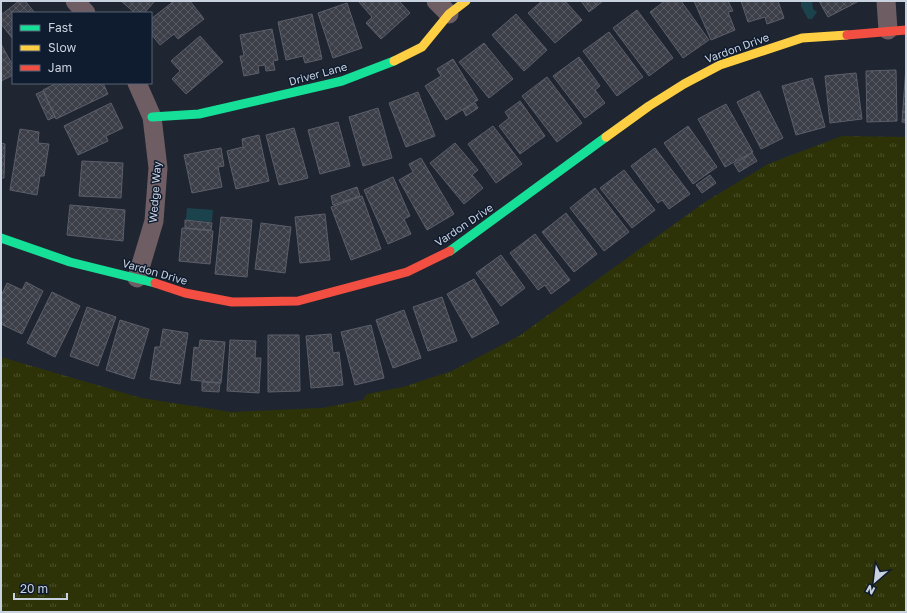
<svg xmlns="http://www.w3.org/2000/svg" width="907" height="613" font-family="'Golos Text',sans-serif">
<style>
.grass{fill:url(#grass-tufts)}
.water{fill:#1b434d}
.building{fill:url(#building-cross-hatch);stroke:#5c5f6a}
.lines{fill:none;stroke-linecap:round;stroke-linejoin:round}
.street{stroke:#6e5d63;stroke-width:19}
.fast{stroke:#16e098;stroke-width:9}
.slow{stroke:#ffcf43;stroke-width:9}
.jam{stroke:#f24e42;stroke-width:9}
.labels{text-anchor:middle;stroke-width:3;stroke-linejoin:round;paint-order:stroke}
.street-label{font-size:11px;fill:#c9d2df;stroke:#0f1b2e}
</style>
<defs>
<pattern id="grass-tufts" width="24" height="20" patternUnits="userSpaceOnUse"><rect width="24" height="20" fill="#2d3307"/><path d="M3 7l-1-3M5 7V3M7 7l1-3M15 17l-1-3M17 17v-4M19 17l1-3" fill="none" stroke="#4a502b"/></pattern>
<pattern id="building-cross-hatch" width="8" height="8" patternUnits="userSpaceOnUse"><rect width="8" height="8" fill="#3c3f48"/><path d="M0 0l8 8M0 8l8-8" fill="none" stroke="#575a62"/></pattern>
</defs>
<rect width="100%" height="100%" fill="#1f2631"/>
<path class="grass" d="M842 136 906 137V612H1V357L141 398 231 412 322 408 363 400 367 394 403 387 452 371 519 336 705 202 768 164Z"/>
<path class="water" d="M801 1H812L813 9 817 12 812 19H808L801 6Z
M187 208 213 210 212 222 186 220Z"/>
<path class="building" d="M19 1H25L35 13H13V39L1 24V15Z
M121 1H155L144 13H135Z
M174 1H190L204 19 178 39 174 34 160 45 151 34V19Z
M360 1H399L410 13 381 39 366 23 372 17 359 2Z
M542 1H565L582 20 555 43 528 13Z
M581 1H603L589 12Z
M665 1H681L709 40 683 58 650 12Z
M694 1H728L733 11 728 12 735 30 711 40Z
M741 1H778L784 18 767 24 765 17 748 22Z
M819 1H859L828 17Z
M347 3 362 48 333 58 318 13Z
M637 10 673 58 649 76 613 28Z
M312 14 322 59 305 63 303 56 286 60 278 22Z
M516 14 547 50 524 71 492 35Z
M272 29 278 60 273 61 275 70 266 71 265 65 258 66 259 73 244 76 240 56H244L240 35Z
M609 32 643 77 617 96 583 51Z
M200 36 223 62 186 94 172 79 180 71 171 61Z
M484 43 513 79 489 98 459 62Z
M1 44 13 66V75L1 81Z
M579 57 600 86 595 90 605 103 585 118 553 76Z
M453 59 478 100 446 120 425 86 441 76 437 69Z
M906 66V123L902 122Z
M896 70 897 121 867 122 866 71Z
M856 73 862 119 830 123 825 76Z
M547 77 582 123 557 142 522 96Z
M812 78 825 127 796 135 782 86Z
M57 83H103L108 94 56 119 43 90Z
M43 91 55 117 48 120 36 94Z
M759 91 783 138 761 149 737 102Z
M418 92 435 136 406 147 389 103Z
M520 101 545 136 520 154 499 126 509 118 505 112Z
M111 103 123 128 106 136 108 141 78 155 64 126Z
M475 103 478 108 466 116 463 110Z
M726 104 753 152 725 167 698 119Z
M378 108 392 158 363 166 349 117Z
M338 122 350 166 320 174 308 130Z
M493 126 522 164 496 183 468 144Z
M688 126 717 167 693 184 664 143Z
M294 128 308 178 279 185 266 135Z
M20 129 39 132 38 143 49 144 44 176H40L37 195 10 190Z
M259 135 269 181 236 189 227 151 243 147 242 139Z
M1 143 5 144 4 178H1Z
M455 143 478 170 472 175 483 188 464 204 430 163Z
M221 148 224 166 218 167 222 187 192 193 184 155Z
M655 148 690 194 669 209 662 200 658 203 631 166Z
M752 153 757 161 739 172 734 164Z
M421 158 454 214 427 230 399 180 413 172 409 164Z
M82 161 123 163 121 198 79 196Z
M624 170 655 210 632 228 600 188Z
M710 175 716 183 702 193 696 185Z
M393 177 410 216 404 219 411 234 388 244 364 190Z
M357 187 360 196 333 205 331 196Z
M595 188 629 232 604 251 570 208Z
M362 196 381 249 351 260 331 207Z
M70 205 125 210 123 241 67 235Z
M566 213 597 254 574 272 542 232Z
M325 214 330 260 300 263 295 217Z
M221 217 252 220 247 277 215 274Z
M185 220 212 223 211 230 185 228Z
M261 223 291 227 285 273 255 269Z
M182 228 213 231 210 264 179 261Z
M535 234 570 280 551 294 545 285 538 290 510 253Z
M501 255 525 288 501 306 476 273Z
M474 279 499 323 472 338 447 294Z
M26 282 43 291 22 334 1 324V296L7 283 22 290Z
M52 292 80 306 55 357 27 343Z
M442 297 457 341 428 351 413 307Z
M87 307 116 317 98 366 70 356Z
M404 310 421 358 393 368 376 320Z
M120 320 149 329 134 379 106 370Z
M371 325 384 378 355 385 341 332Z
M163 329 188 333 180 384 150 379 155 347H160Z
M331 334 333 353 339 352 343 385 311 388 306 336Z
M268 335H299L300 391 268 392Z
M200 340 225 342 221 383 191 380 194 347 199 348Z
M230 340 256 341 255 358H261L259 393 227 391Z
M202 382 220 383 219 392 202 391Z"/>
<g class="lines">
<path class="street" d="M75 1 86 13
M436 1 449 14
M886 1 888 30
M137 83 152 117 158 168 154 221 137 278"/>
<path class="fast" d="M152 117 199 114 342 81 394 61
M1 238 70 262 155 283
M450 251 606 137"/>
<path class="slow" d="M394 61 422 47 449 14 466 1
M606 137 649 106 684 84 720 65 802 38 847 35"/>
<path class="jam" d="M847 35 906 30
M155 283 185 293 232 302 298 301 407 272 450 251"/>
</g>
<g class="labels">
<g class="street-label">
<text transform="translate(737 48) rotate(-20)" y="4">Vardon Drive</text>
<text transform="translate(318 74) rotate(-15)" y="4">Driver Lane</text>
<text transform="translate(155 192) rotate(-86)" y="4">Wedge Way</text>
<text transform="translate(464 225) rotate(-34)" y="4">Vardon Drive</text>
<text transform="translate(155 272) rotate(16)" y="4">Vardon Drive</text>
</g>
</g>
<rect width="907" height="613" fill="none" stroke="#c9d2df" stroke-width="4"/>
<rect x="12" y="12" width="140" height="72" fill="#0f1b2e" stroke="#596475"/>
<rect x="20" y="25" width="20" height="6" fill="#16e098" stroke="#596475"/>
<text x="48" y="32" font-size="12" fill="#c9d2df">Fast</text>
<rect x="20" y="45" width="20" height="6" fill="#ffcf43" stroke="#596475"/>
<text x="48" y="52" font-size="12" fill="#c9d2df">Slow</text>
<rect x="20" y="65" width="20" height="6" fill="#f24e42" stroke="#596475"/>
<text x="48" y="72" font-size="12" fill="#c9d2df">Jam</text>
<g transform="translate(875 581) rotate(208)" stroke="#0f1b2e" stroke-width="3" paint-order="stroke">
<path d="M0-3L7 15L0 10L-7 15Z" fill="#c9d2df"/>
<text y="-6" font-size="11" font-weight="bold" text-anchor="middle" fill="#c9d2df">N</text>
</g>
<path d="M14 593v6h53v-6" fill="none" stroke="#c9d2df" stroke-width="2"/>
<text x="20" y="593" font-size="12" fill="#c9d2df" stroke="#0f1b2e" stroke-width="3" paint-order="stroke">20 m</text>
</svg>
